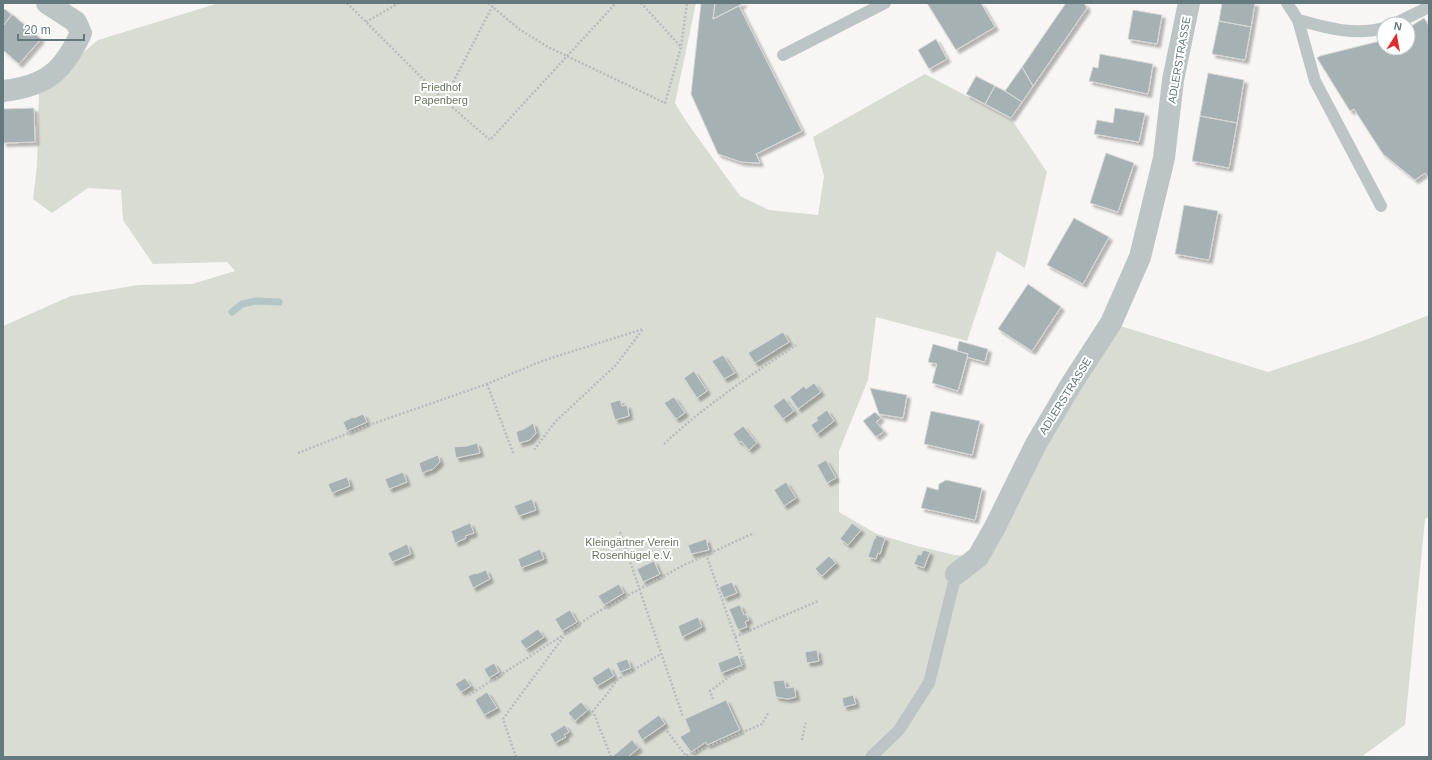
<svg xmlns="http://www.w3.org/2000/svg" width="1432" height="760" font-family="Arial,sans-serif">
<style>
.green{fill:#d8dcd3}
.lines{fill:none;stroke-linecap:round;stroke-linejoin:round}
.stream{stroke:#b4c5c5;stroke-width:7}
.building{fill:#a5b1b3;stroke:#d8d8d6;filter:url(#shadow)}
.path{stroke:#b8bcbe;stroke-width:2.5;stroke-dasharray:2 2;stroke-linecap:butt}
.service{stroke:#bdc4c6;stroke-width:12}
.minor{stroke:#bdc4c6;stroke-width:22}
.labels{text-anchor:middle;stroke-width:4;stroke-linejoin:round;paint-order:stroke}
.street-label{font-size:11px;fill:#63797e;stroke:#fff}
.park-label{font-size:11px;fill:#6a7661;stroke:#fff}
</style>
<defs>
<filter id="shadow"><feDropShadow dx="3.5" dy="3.5" stdDeviation="1" flood-color="#0004"/></filter>
</defs>
<rect width="100%" height="100%" fill="#f7f6f4"/>
<path class="green" d="M219 3H696L675 103 686 121 740 196 769 210 818 215 824 176 813 137 925 74 1012 120 1047 172 1025 268 997 251 967 341 876 317 868 380 839 451V512L877 534 917 546 955 555 978 557 1111 323 1268 372 1368 339 1429 315V517L1425 519 1405 725 1361 757H3V326L71 296 139 285 192 284 235 271 227 262 153 264 123 220 121 190 88 188 52 213 33 199 37 166 39 90 98 40Z"/>
<g class="lines">
<path class="stream" d="M232 312 242 304 256 301 279 302"/>
</g>
<path class="building" d="M701 3H715L713 19 739 6 802 131 756 154 760 163 741 162 718 154 691 94Z
M715 3H744L713 19Z
M927 3H981L995 27 956 50Z
M1066 3H1084L1087 8 1033 86 1022 67Z
M1222 3H1255L1251 27 1219 21Z
M5 9 12 15 3 26V10Z
M1133 10 1162 15 1157 44 1128 39Z
M12 14 41 39 19 64 3 50V26Z
M1424 18 1429 26V179L1425 173 1415 180 1383 154 1354 109 1350 111 1317 58 1320 56 1384 40V48H1408V28Z
M1219 21 1251 27 1245 60 1212 54Z
M936 39 947 59 929 69 918 50Z
M1100 54 1153 64 1148 94 1089 81 1093 67 1098 68Z
M1022 67 1033 86 1022 102 1005 91Z
M1208 73 1244 80 1237 123 1200 116Z
M976 76 995 86 985 104 966 94Z
M995 86 1005 91 1022 102 1011 118 985 104Z
M34 108 35 142 3 143V109Z
M1115 108 1145 113 1139 142 1094 134 1097 120 1113 123Z
M1200 116 1237 123 1229 168 1192 161Z
M1106 153 1134 163 1118 212 1090 203Z
M1184 205 1218 211 1209 260 1175 254Z
M1074 218 1109 237 1083 284 1047 265Z
M1028 284 1061 307 1032 351 998 329Z
M783 332 789 342 755 363 748 353Z
M959 341 988 349 985 362 967 357 968 354 957 351Z
M933 344 968 354 958 391 932 383 937 364 928 362Z
M723 355 735 373 724 379 712 361Z
M694 371 707 391 697 398 684 378Z
M814 383 821 392 798 409 790 397 804 386 806 389Z
M870 388 907 395 903 418 879 414Z
M674 397 685 413 676 419 664 403Z
M784 398 794 411 783 419 773 406Z
M620 400 622 406 627 405 629 416 615 420 610 403Z
M827 410 834 421 817 434 811 425 818 420 816 418Z
M931 411 980 421 972 455 924 444Z
M875 412 881 418 876 422 884 431 876 437 863 421Z
M363 414 367 422 347 431 343 422 353 417 354 418Z
M533 423 536 433 530 440 519 443 516 432 526 428Z
M743 426 757 443 749 450 741 441 739 442 733 434Z
M477 443 480 453 456 458 454 447 467 446Z
M438 455 440 462 433 469 422 473 419 463Z
M826 460 836 478 827 483 817 465Z
M403 472 407 482 389 489 385 479Z
M347 477 350 486 332 493 328 484Z
M946 480 982 488 975 520 921 508 927 487 938 490 939 484Z
M786 482 796 498 784 506 774 490Z
M532 499 536 510 519 516 514 506Z
M470 523 474 533 465 536 466 538 455 543 451 531Z
M852 523 861 530 848 545 840 539Z
M876 535 885 538 880 554 878 553 876 559 868 557 874 539H875Z
M706 539 709 550 691 554 688 545Z
M407 544 411 554 392 562 388 553Z
M540 549 544 559 521 568 518 559Z
M923 550 930 552 924 568 914 564 918 554 921 555Z
M829 556 836 563 822 576 815 569Z
M654 561 660 574 643 582 637 569Z
M486 570 490 579 473 588 468 576 476 573V574Z
M732 582 737 593 724 598 719 587Z
M619 584 624 593 604 605 598 596Z
M740 605 744 615 746 614 749 620 745 622 747 627 738 630 729 609Z
M570 610 577 622 562 631 555 619Z
M698 617 702 627 682 637 678 626Z
M538 629 544 637 526 649 520 641Z
M817 650 819 661 807 663 805 652Z
M738 655 742 665 721 673 718 663Z
M627 659 631 668 620 672 616 663Z
M494 663 499 672 489 678 484 669Z
M609 667 614 676 597 686 592 678Z
M465 678 471 686 461 692 455 684Z
M784 680 786 688 794 687 796 697 788 699 776 697 773 681Z
M487 692 497 708 484 715 475 700Z
M853 695 856 704 844 707 842 698Z
M726 700 740 730 707 745 706 742 691 752 680 737 690 731 685 719Z
M581 702 588 710 575 721 568 713Z
M659 715 665 724 642 740 637 731Z
M565 725 569 732 564 735 566 737 555 743 550 734Z
M632 740 639 748 628 757H614L613 756Z"/>
<g class="lines">
<path class="path" d="M347 3 444 100 490 140 616 3
M488 3 519 29 548 47 665 103 681 47 687 3
M641 3 681 47
M366 22 399 3
M444 100 494 3
M487 384 514 455
M664 444C704 406 750 376 796 345
M298 453 372 424 487 384 542 361 643 329 616 365 555 422 534 450
M620 532 683 717
M706 554 745 665 710 691 713 699
M735 637 818 601
M469 695 565 634 594 614 682 566 754 533
M667 731 686 756 762 724 768 713
M802 740 806 721
M516 757 503 719 564 636
M611 757 593 711 607 694 618 679 661 654"/>
<path class="service" d="M1287 3 1298 20 1315 81 1381 206
M1298 20C1327 28 1355 36 1384 28
M1394 24 1429 7
M783 55 885 3
M871 757 899 730 929 683 956 574"/>
<path class="minor" d="M3 91C46 86 63 72 81 33L76 22 47 3
M956 574 978 557 995 527 1036 444 1072 383 1111 323 1140 257 1164 158 1173 80 1189 3"/>
</g>
<g class="labels">
<g class="street-label">
<text transform="translate(1179 60) rotate(-80)" y="4">ADLERSTRASSE</text>
<text transform="translate(1065 396) rotate(-58)" y="4">ADLERSTRASSE</text>
</g>
<g class="park-label">
<text x="441" y="91">Friedhof<tspan x="441" dy="13">Papenberg</tspan></text>
<text x="632" y="546">Kleingärtner Verein<tspan x="632" dy="13">Rosenhügel e.V.</tspan></text>
</g>
</g>
<rect width="1432" height="760" fill="none" stroke="#63797e" stroke-width="8"/>
<g transform="translate(1396 36) rotate(11)"><circle r="19" fill="#ffffff" stroke="#c1c9cb"/>
<path d="M0-3L7 15L0 10L-7 15Z" fill="#dd2e2e"/>
<text y="-6" font-size="11" font-weight="bold" text-anchor="middle" fill="#63797e">N</text>
</g>
<path d="M18 34v6h66v-6" fill="none" stroke="#63797e" stroke-width="2"/>
<text x="24" y="34" font-size="12" fill="#63797e" stroke="#ffffff" stroke-width="3" paint-order="stroke">20 m</text>
</svg>
